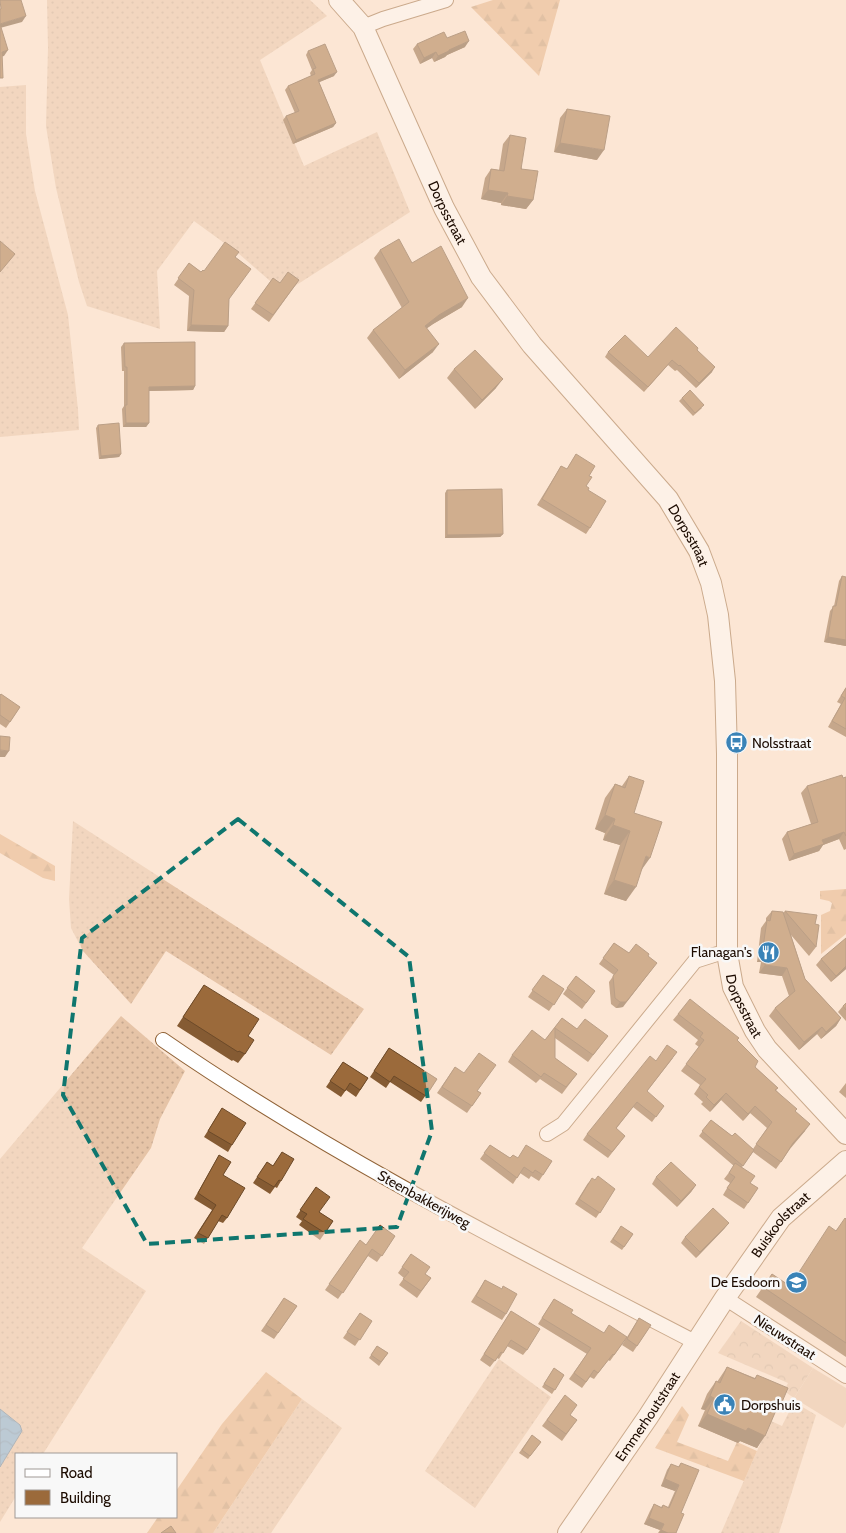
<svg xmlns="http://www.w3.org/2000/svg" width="846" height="1533" font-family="Cabin,sans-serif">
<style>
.grass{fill:url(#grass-dots)}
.forest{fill:url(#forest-firs)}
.park{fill:url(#park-crowns)}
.garden{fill:#e6c4a7}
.water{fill:url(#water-waves);stroke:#567995}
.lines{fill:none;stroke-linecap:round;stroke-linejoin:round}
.street-casing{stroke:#906236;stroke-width:16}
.secondary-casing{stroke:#906236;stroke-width:22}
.street{stroke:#fff;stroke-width:14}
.secondary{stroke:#fff;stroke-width:20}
.wall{fill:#855b33}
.shaded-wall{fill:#6c4a29}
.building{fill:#9b6a3b;stroke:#6c4a29}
.marked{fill:none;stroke:#0f766e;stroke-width:4;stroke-dasharray:10 6;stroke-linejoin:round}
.labels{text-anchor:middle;stroke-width:5;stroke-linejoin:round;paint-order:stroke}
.street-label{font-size:14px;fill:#1c0b00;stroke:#f8f8f8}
.poi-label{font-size:14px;fill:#1c0b00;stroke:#f8f8f8;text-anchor:start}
</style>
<defs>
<pattern id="grass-dots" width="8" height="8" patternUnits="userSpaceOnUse" patternTransform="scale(1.25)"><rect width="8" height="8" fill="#e6c4a7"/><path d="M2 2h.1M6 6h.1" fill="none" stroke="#c5a78e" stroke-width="1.8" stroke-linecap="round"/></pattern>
<pattern id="forest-firs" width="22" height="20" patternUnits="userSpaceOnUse" patternTransform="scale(1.25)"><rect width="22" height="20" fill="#e2ad7e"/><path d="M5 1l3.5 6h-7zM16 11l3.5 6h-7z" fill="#c1946b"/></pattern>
<pattern id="park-crowns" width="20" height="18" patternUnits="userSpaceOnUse" patternTransform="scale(1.25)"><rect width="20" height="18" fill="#e6c4a7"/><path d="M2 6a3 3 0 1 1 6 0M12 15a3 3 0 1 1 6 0" fill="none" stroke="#c5a78e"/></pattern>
<pattern id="water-waves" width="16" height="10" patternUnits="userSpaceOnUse" patternTransform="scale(1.25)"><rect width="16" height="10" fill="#6fa8d5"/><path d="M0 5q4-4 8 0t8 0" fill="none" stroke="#608fb5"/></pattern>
</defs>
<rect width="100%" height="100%" fill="#fce6d4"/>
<path class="grass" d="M47 0H310L327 16 260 60 304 166 377 132 410 212 284 293 238 253 194 221 157 271 160 329 87 306 79 282 56 188 46 126 48 48Z
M26 85V134L35 191 68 315 78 410 79 430 0 437V87Z
M73 821 364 1009 331 1055 166 951 131 1004 83 951 71 928 69 899Z
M121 1016 185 1071 160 1119 151 1148 82 1248 146 1291 43 1454H16V1496L0 1522V1467L22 1431 20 1425 0 1409V1159Z
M499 1359 551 1397 475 1508 425 1471Z
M302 1399 342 1428 271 1533H213Z
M794 1402 816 1415 779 1533H721L757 1451 771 1421 782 1426Z"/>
<path class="forest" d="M493 0H560L539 76 471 7Z
M0 834 55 866V881L43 878 0 853Z
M846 889V934L821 954V915L830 911 832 903 829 901 820 899V891Z
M266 1372 302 1399 213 1533H147L158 1517H176V1491L222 1424Z
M682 1406 689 1415 677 1442 728 1461 737 1442 757 1451 744 1481 655 1448Z"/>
<path class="park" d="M741 1321 813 1368 794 1398 784 1391 788 1383 718 1353Z"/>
<path class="garden" d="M813 1368 846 1388V1423L843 1428 794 1398Z"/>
<path class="water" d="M0 1409 20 1425 22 1431 0 1467Z"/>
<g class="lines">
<defs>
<path id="street" d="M363 27 383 19 446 0
M163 1040C331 1156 514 1248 695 1342
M547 1134 563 1124 695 961 717 954 727 953
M725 1298 846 1376"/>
<g id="secondary">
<path id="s1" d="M339 0 363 27 444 208 481 277 532 345 668 499 699 551 711 583 718 615 725 681 727 754V953L733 987 755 1031 767 1049 846 1134"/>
<path id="s2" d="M568 1533 648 1417 725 1298 781 1218 846 1161"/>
</g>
</defs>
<use href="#street" class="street-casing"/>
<use href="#secondary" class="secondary-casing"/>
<use href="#street" class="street"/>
<use href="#secondary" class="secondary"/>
</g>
<path class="wall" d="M447 38 465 47 447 55 445 57 434 62 432 58 420 64 413 49 417 44Z
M308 51 334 76 319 82 336 123 333 127 293 144 283 120 286 116 295 113 285 90 288 86 311 76 310 73 312 70 306 55Z
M567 109 597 160 554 152 560 118Z
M510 135 533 200 526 209 501 205V203L481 199 485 178 491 169 499 170 503 144Z
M380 250 412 263 462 307 433 324 427 328 433 352 399 379 367 338 373 330 402 308 374 258Z
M235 257 229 300 228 326 224 332 187 331 189 296 174 285 189 263 201 272Z
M273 278 280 283 299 280 269 322 251 309Z
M124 343 195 386 193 390 149 391V423L146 427H123L122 409 124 406V371H122L121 347Z
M697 350 712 372 696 388 677 370 675 371 668 365 644 392 605 357 608 352 648 357Z
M454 369 496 388 475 409 447 378Z
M682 398 702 408 693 416 679 401Z
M98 425 121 454 119 457 99 459 96 428Z
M576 454 589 476 586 486 588 490 590 528 586 534 537 505 561 466 567 469Z
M447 490 503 534 500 537 445 538V493Z
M842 576 846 646 824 642 830 611 834 606 839 581Z
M846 687V737L828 727 841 704 837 702Z
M0 695 20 707 6 728 0 724Z
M629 776 641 870 626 901 604 894 620 845 603 840 605 833 595 829 605 798 615 784 622 786Z
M843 778H846V849L844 850 839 839 823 845 819 851 789 861 782 839 787 832 811 824 801 793 807 786Z
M772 911 783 913 785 911 815 924 816 947 809 956 791 935 805 979 841 1018 836 1026 821 1039 817 1034 799 1050 769 1016 775 1008 789 996 782 976 759 973 761 962H757L761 928 766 921V918Z
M614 943 629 953 623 1007 616 1008 611 1004 609 982 614 975 599 964Z
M821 959 846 969 831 982 816 965Z
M543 975 564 989 549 1011 528 997Z
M576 976 595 991 582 1009 563 994Z
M204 985 248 1036 245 1054 238 1063 233 1060 232 1061 177 1026Z
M846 1003V1021L838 1012 843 1006Z
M678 1014 737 1041 755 1067 778 1088 776 1090 795 1111 805 1131 790 1149 776 1169 753 1152 742 1167 750 1183 758 1188 744 1209 723 1195 730 1183 724 1179 734 1166 699 1136 711 1120 732 1136 753 1149 767 1128 750 1113 743 1121 721 1100 710 1112 701 1104 703 1102 694 1094 700 1085 681 1071 699 1047 695 1044 698 1040 673 1020Z
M562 1018 577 1029 608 1036 588 1062 555 1038V1058L577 1074 562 1094 540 1079 536 1083 508 1062 512 1055 545 1040Z
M389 1048 437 1079 421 1102 390 1082 386 1088 370 1077Z
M673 1058 647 1091 660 1111 652 1122 633 1107 616 1129 625 1136 608 1158 583 1140 587 1134 656 1061Z
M343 1062 368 1078 356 1097 346 1090 341 1097 326 1087Z
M455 1067 478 1091 481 1093 467 1113 437 1093Z
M846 1083V1098L839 1092Z
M222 1108 232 1145 228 1152 204 1137Z
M490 1145 510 1158H518L552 1161 539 1181 531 1176 529 1179 520 1173 513 1184 480 1159Z
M282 1152 281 1181 277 1188 275 1187 270 1194 253 1183 267 1162 273 1166Z
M219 1155 223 1175 227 1218 223 1223 218 1221 204 1244 194 1238 212 1210 194 1199Z
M656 1177 696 1185 691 1192 677 1207 652 1184Z
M595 1180 615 1189 596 1218 575 1204 588 1183Z
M316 1187 319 1212 333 1221 320 1240 299 1225 302 1221 296 1217Z
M846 1219V1357L756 1297 772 1274 789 1286Z
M729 1223 724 1229 696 1258 681 1243 685 1237Z
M621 1226 633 1234 622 1250 610 1242Z
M395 1236 377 1262 368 1256 338 1299 325 1290 360 1240 366 1245Z
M411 1254 425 1274 431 1278 417 1298 399 1285 404 1278 398 1273Z
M485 1280 506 1314 502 1320 471 1302Z
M284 1298 297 1306 274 1339 261 1331Z
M554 1299 571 1313 603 1333 627 1337 610 1361 608 1360 594 1379 590 1377 582 1388 569 1379 587 1354 538 1324Z
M511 1311 527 1350 523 1355 507 1346 499 1359 497 1358 490 1367 480 1360Z
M360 1313 372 1321 355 1346 343 1338Z
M639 1318 651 1325 633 1352 622 1345Z
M377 1346 388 1353 379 1366 369 1358Z
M727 1367 755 1378 757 1375 782 1402 776 1410 757 1448 740 1441 738 1443 698 1426 705 1410 701 1409 707 1394 716 1381 717 1382Z
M554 1368 564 1375 552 1394 542 1387Z
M565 1395 570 1415 577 1420 562 1441 542 1426Z
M532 1435 541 1442 528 1459 519 1453Z
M681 1463V1513L676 1533H658L660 1530 644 1524 650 1511 654 1504 661 1507 663 1505 668 1507 675 1491 661 1486 667 1470 671 1464 678 1467Z"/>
<path class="shaded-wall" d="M26 16 22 22 0 28V24Z
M469 41 465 47 447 55 445 57 434 62 438 56 449 50Z
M8 50 4 56 0 57 2 52Z
M436 52 432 58 420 64 424 58Z
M337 72 334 76 315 84 318 80Z
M336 123 333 127 293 144 296 140Z
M560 143 604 150 597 160 554 152Z
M488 190 508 193 501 203 481 199Z
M507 196 533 200 526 209 501 205Z
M468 298 462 307 433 324 419 334 425 326 439 315Z
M191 325 228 326 224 332 187 331Z
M439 344 433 352 399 379 405 370Z
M715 367 712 372 696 388 699 383Z
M503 379 496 388 475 409 482 400Z
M195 386 193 390 146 391 149 387Z
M126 423H149L146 427H123Z
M121 454 119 457 99 459 101 456Z
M503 534 500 537 445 538 447 535Z
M828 637 846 640V646L824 642Z
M0 750 9 751 5 757H0Z
M605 815 615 819 605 833 595 829Z
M613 825 630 831 620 845 603 840Z
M844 832 839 839 823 845 819 851 789 861 794 854 822 840Z
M646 856 650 858 640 872Z
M614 880 636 887 626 901 604 894Z
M762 954 766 955 761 962H757Z
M765 965 787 968 782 976 759 973Z
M846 966V969L831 982 836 976Z
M653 968 623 1007 616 1008 620 1002Z
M841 1018 836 1026 821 1039 826 1032Z
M822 1027 817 1034 799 1050 804 1042Z
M726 1093 721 1100 710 1112 714 1105Z
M755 1106 750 1113 743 1121 748 1114Z
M810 1124 805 1131 788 1150 793 1143Z
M696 1185 691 1192 677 1207 681 1201Z
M729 1223 724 1229 696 1258 700 1252Z
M710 1396 714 1398 705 1410 701 1409Z
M707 1414 748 1428 765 1436 757 1448 740 1441 738 1443 698 1426Z
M665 1479 679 1485 675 1491 661 1486Z
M649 1518 664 1524 660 1530 644 1524Z
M661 1530 668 1533H659Z"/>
<path class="building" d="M0 0H21L26 16 0 24 8 50 2 52 3 78H0V9H1Z
M465 31 469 41 449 50V51L438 56 436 52 424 58 417 44 444 32 447 38Z
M325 44 337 72 318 80 336 123 296 140 286 116 299 111 288 86 315 74 313 69 316 68 308 51Z
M567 109 610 116 604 150 560 143Z
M510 135 526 138 521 169 538 171 533 200 507 196 508 193 488 190 491 169 504 171Z
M399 239 412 263 441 246 468 298 439 315 425 326 439 344 405 370 373 330 409 302 380 250Z
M0 241 15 254 0 272Z
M225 242 239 252 235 257 251 269 229 299 228 326 191 325 194 290 178 278 189 263 201 272 203 270 204 271Z
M288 272 299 280 273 315 255 303 273 278 280 283Z
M676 327 698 348 697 350 715 367 699 383 680 365 679 366 672 360 648 387 608 352 625 335 648 357Z
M195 342V386L149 387V423H126L125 405H127V367H125L124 343Z
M475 350 503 379 482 400 454 369Z
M690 390 704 405 695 413 682 398Z
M119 423 121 454 101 456 98 425Z
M576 454 595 466 589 476 592 477 586 486 589 488 588 490 606 501 590 528 542 499 561 466 567 469Z
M502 489 503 534 447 535V490Z
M842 576 846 577V640L828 637 833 606H836Z
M846 688V729L832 721 845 698 841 696Z
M1 694 20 707 10 722 0 715V695Z
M0 736 10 737 9 751 0 750Z
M842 775 843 778 846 777V836L844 832 822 840 824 844 794 854 787 832 818 822 807 786Z
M629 776 644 781 634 813 662 822 650 858 646 856 636 887 614 880 630 831 613 825 615 819 605 815 615 784 625 788Z
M772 911 783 912 805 979 841 1018 826 1032 822 1027 804 1042 775 1008 795 991 787 968 765 965 766 955 762 954 767 920 770 921Z
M785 911 817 915 815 924 819 925 816 947Z
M846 938V966L836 976 821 959Z
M614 943 629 953 636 944 649 954 648 956 657 963 626 1002H620L615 998 613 976 618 970 603 958Z
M543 975 564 989 554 1005 532 990Z
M576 976 595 991 586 1003 567 988Z
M204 985 259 1019 248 1036 254 1040 245 1054 239 1051 238 1052 183 1017Z
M690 999 739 1038 737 1040 758 1061 755 1067 778 1088 775 1090 797 1109 795 1111 810 1124 793 1143 781 1162 756 1144 772 1122 755 1106 748 1114 726 1093 714 1105 706 1097 708 1095 699 1087 706 1079 686 1064 704 1040 700 1037 703 1033 678 1014Z
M846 1003V1010L843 1006Z
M562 1018 577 1029 585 1019 608 1036 593 1055 555 1028V1058L577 1074 566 1087 544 1073 541 1077 512 1055 532 1030 545 1040Z
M667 1045 677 1052 647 1091 664 1106 656 1117 637 1102 616 1128 625 1136 612 1152 587 1134 650 1056 656 1061Z
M389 1048 437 1079 426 1096 394 1076 390 1082 374 1071Z
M479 1053 496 1065 477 1091 481 1093 472 1106 442 1087 455 1067 464 1073Z
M343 1062 368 1078 360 1090 350 1083 345 1091 330 1081Z
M222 1108 246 1123 232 1145 208 1131Z
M711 1120 732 1136 735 1133 754 1150 743 1166 702 1131Z
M490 1145 510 1158 513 1155 518 1158 526 1145 552 1161 543 1175 535 1170 533 1173 524 1167 517 1178 484 1153Z
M282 1152 294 1159 281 1181 279 1180 274 1187 257 1177 267 1162 273 1166Z
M219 1155 231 1162 223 1175 245 1188 227 1218 222 1215 208 1238 198 1233 216 1205 198 1193Z
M671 1162 696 1185 681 1201 656 1177Z
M735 1163 755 1176 750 1183 758 1188 748 1203 727 1188 735 1177 729 1173Z
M598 1176 615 1189 600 1213 579 1199 592 1178 595 1180Z
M316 1187 330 1197 319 1212 333 1221 325 1233 303 1219 307 1214 300 1210Z
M713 1208 729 1223 700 1252 685 1237Z
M845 1218 846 1219V1343L763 1287 772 1274 790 1286 829 1226 836 1231Z
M380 1225 395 1236 382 1256 372 1249 343 1293 329 1284 360 1240 366 1245Z
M621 1226 633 1234 624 1247 613 1239Z
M411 1254 430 1267 425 1274 431 1278 421 1291 403 1279 409 1272 402 1267Z
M485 1280 502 1289 503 1286 517 1294 506 1314 476 1296Z
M284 1298 297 1306 278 1333 266 1325Z
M554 1299 573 1310 571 1313 604 1333 609 1325 627 1337 614 1355 613 1354 598 1373 594 1370 586 1382 574 1373 591 1348 542 1318Z
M511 1311 540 1329 527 1350 511 1340 503 1353 501 1352 495 1361 484 1354Z
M360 1313 372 1321 360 1340 347 1332Z
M639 1318 651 1325 637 1346 627 1339Z
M377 1346 388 1353 381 1362 371 1355Z
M727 1367 755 1379 757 1375 788 1388 782 1402 780 1401 765 1436 748 1428 746 1431 707 1414 714 1398 710 1396 716 1381 720 1383Z
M554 1368 564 1375 555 1390 544 1384Z
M565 1395 577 1405 570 1415 577 1420 566 1434 547 1420Z
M532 1435 541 1442 530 1456 522 1450Z
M681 1463 699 1470 681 1513 684 1514 676 1533H668L661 1530 664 1524 649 1518 654 1504 662 1508 663 1505 669 1508 679 1485 665 1479 671 1464 679 1467Z
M171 1526 176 1533H161Z"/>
<path d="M0 0H846V1533H0ZM238 819 409 957 432 1131 397 1227 147 1244 63 1095 82 938Z" fill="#fce6d4" fill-opacity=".55" fill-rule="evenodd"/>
<path class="marked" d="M238 819 409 957 432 1131 397 1227 147 1244 63 1095 82 938Z"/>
<defs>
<symbol id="bus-disc" viewBox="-11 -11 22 22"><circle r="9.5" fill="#3a83b7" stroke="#f8f8f8"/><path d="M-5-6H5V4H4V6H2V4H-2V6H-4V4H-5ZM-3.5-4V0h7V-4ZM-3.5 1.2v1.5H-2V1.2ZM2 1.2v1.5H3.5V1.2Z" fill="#fff"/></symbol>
<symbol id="restaurant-disc" viewBox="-11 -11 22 22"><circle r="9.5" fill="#3a83b7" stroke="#f8f8f8"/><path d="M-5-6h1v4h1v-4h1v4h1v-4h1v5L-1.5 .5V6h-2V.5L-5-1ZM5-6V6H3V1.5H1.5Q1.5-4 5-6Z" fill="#fff"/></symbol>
<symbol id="school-disc" viewBox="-11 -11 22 22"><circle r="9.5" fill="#3a83b7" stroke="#f8f8f8"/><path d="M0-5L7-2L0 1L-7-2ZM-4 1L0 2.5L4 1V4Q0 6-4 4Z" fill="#fff"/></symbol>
<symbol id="civic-disc" viewBox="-11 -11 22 22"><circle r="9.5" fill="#3a83b7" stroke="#f8f8f8"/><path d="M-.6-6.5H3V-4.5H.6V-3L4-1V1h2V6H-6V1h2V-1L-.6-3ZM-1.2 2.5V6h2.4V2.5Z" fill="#fff"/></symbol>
</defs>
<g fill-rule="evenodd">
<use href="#bus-disc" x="724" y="730" width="25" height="25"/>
<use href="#restaurant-disc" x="756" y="940" width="25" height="25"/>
<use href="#school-disc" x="784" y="1270" width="25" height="25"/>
<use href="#civic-disc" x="712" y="1392" width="25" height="25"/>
</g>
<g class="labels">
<g class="street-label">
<text dy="5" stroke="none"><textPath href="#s1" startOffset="240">Dorpsstraat</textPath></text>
<text dy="5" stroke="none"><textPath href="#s1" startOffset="645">Dorpsstraat</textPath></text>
<text dy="5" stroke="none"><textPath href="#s1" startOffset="1125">Dorpsstraat</textPath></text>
<text transform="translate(424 1199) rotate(29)" y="5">Steenbakkerijweg</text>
<text dy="5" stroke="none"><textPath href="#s2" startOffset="375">Buiskoolstraat</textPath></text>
<text transform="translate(785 1337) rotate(33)" y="5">Nieuwstraat</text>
<text dy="5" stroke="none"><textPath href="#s2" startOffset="141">Emmerhoutstraat</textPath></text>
</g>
<g class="poi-label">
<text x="752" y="748">Nolsstraat</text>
<text x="752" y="957" text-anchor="end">Flanagan's</text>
<text x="780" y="1287" text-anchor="end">De Esdoorn</text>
<text x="741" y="1410">Dorpshuis</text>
</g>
</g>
<rect x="15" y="1453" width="162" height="65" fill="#f8f8f8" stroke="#a09995"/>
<rect x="25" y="1469" width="25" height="8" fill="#ffffff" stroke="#a09995"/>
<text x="60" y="1478" font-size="15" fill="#1c0b00">Road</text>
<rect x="25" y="1490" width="25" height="15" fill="#9b6a3b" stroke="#a09995"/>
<text x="60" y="1503" font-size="15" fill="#1c0b00">Building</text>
</svg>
